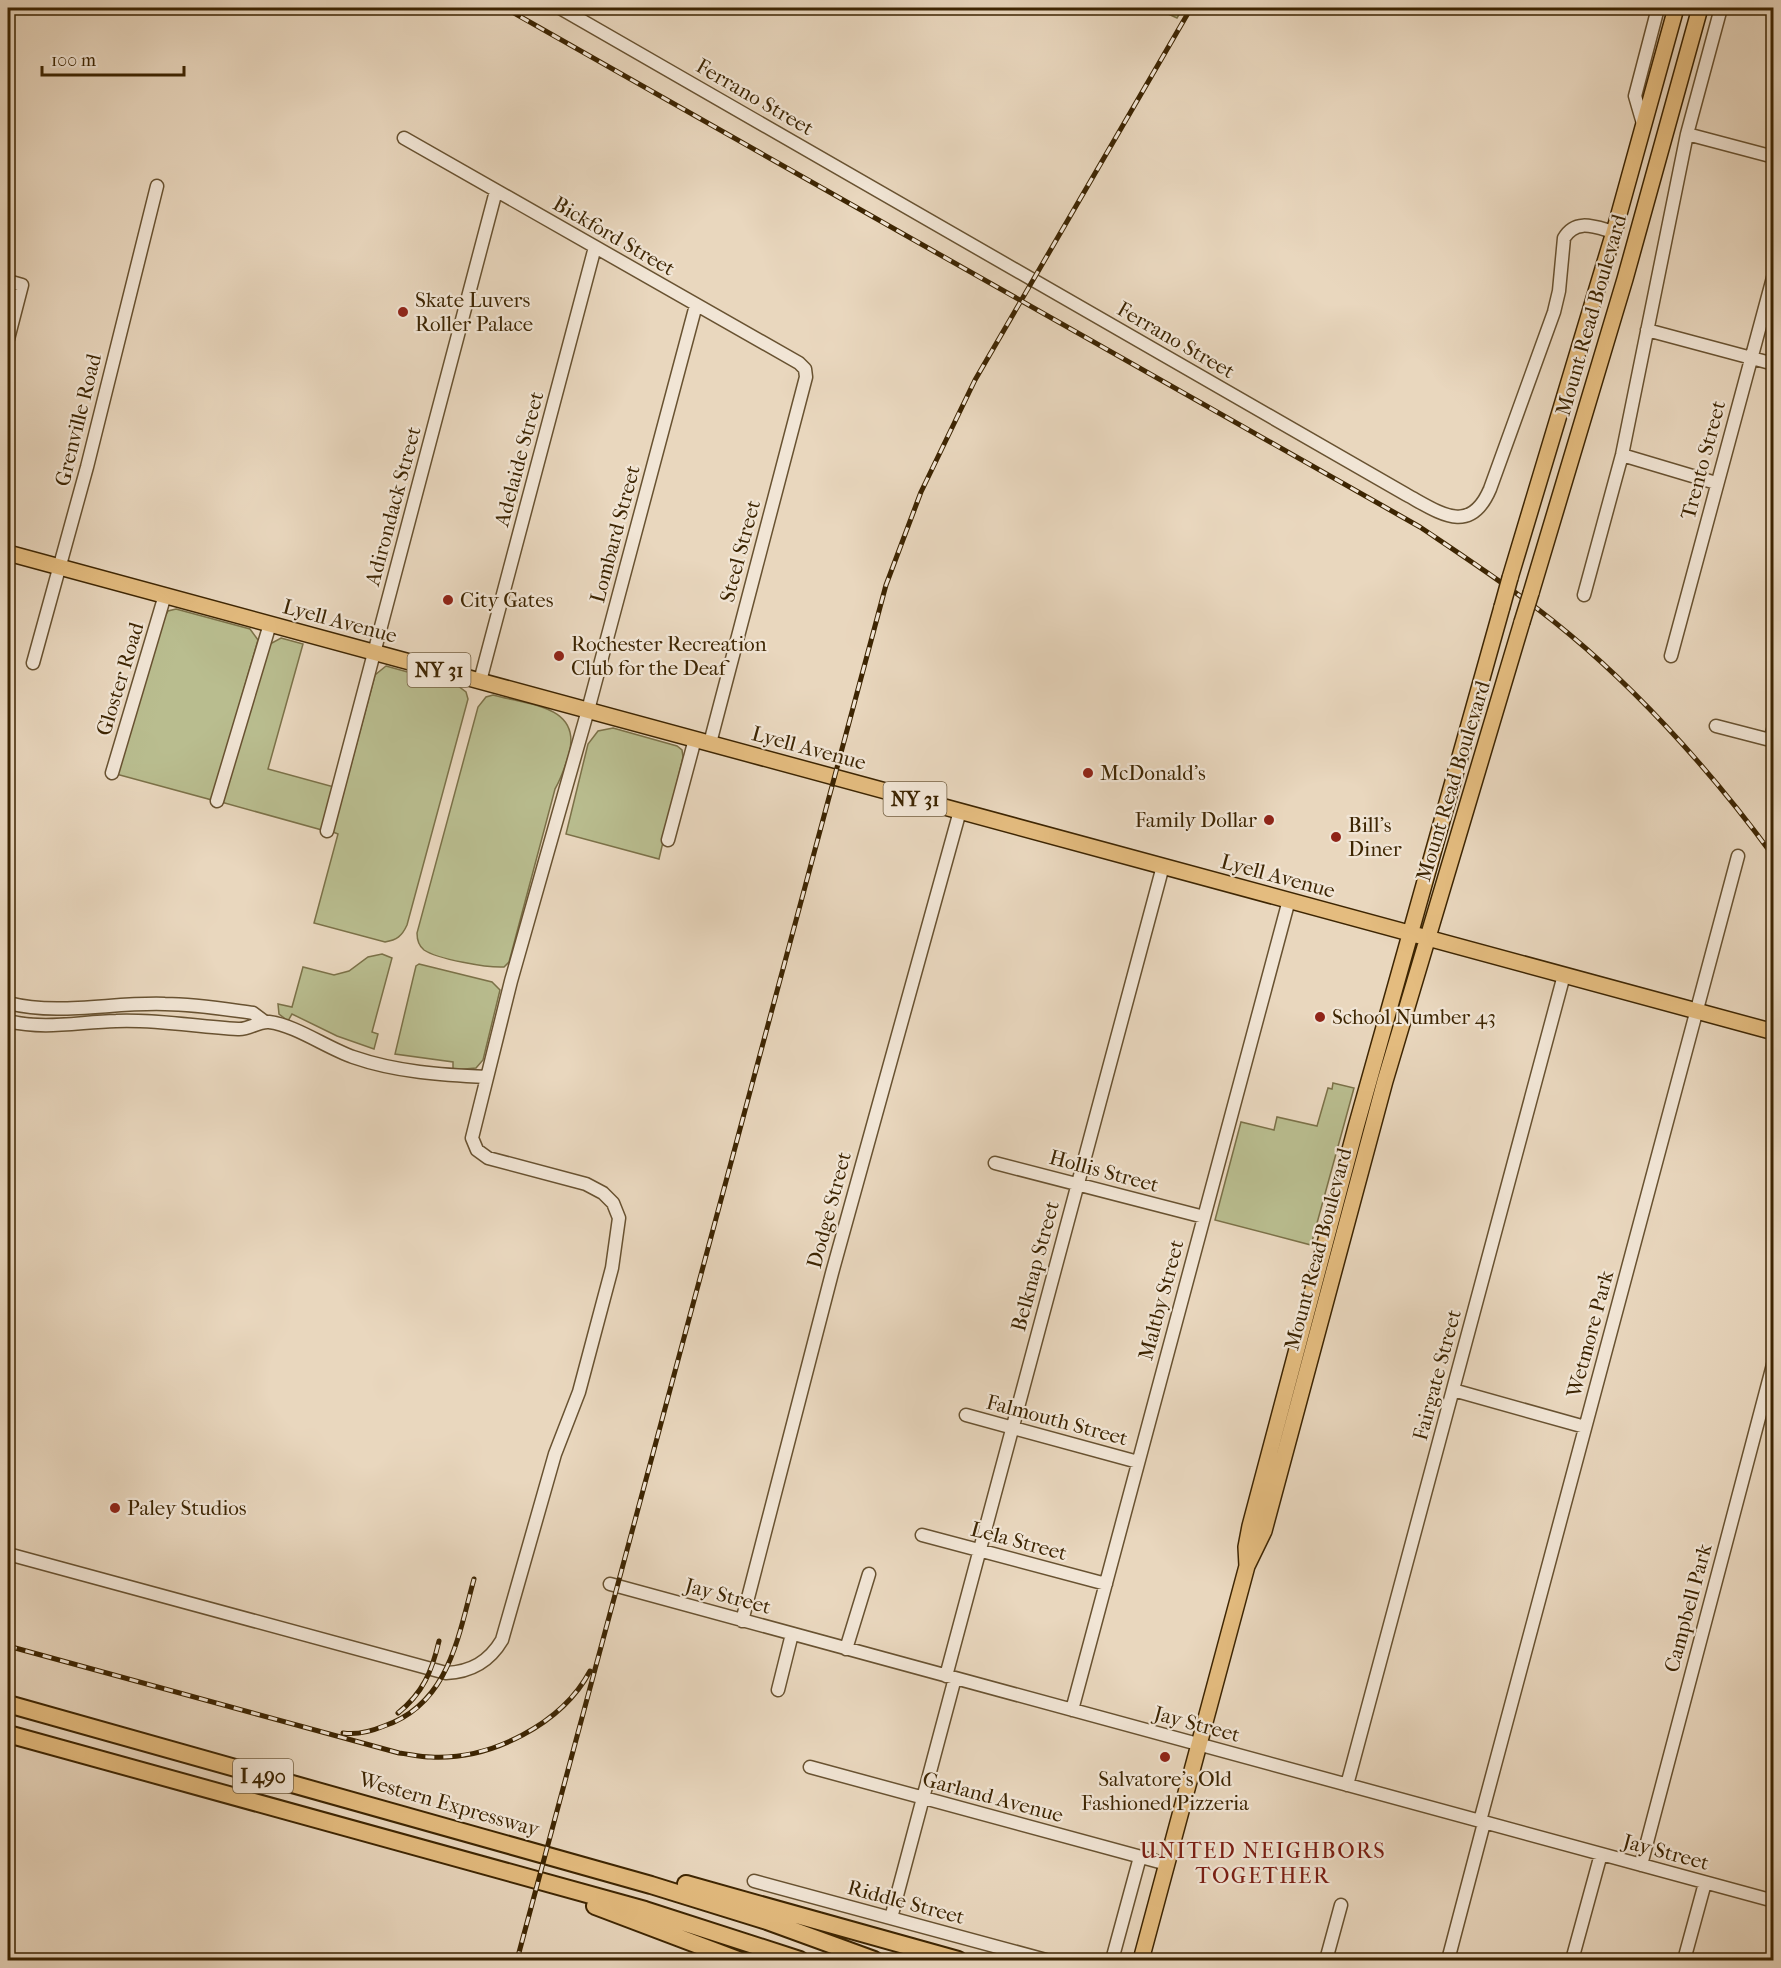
<svg xmlns="http://www.w3.org/2000/svg" width="1781" height="1968" font-family="'IM FELL French Canon',serif">
<style>
.green{fill:#b9bd8f;stroke:#7b7148;stroke-width:1.5}
.lines{fill:none;stroke-linecap:round;stroke-linejoin:round}
.minor-casing{stroke:#685231;stroke-width:15}
.major-casing{stroke:#3d2502;stroke-width:18}
.highway-casing{stroke:#3d2502;stroke-width:20}
.minor{stroke:#f1e5d5;stroke-width:12}
.major{stroke:#e4bc7f;stroke-width:15}
.highway{stroke:#e4bc7f;stroke-width:16}
.rail-casing{stroke:#3d2502;stroke-width:5}
.rail{stroke:#f1e5d5;stroke-width:3;stroke-dasharray:9;stroke-linecap:butt}
.major-bridge-casing{stroke:#3d2502;stroke-width:18;stroke-linecap:butt}
.major-bridge{stroke:#e4bc7f;stroke-width:15}
.poi-dot{fill:#8f2418;stroke:#f1e5d5;stroke-width:2}
.labels{text-anchor:middle;stroke-width:4.5;stroke-linejoin:round;paint-order:stroke}
.shield{fill:#f1e5d5;stroke:#735f41;stroke-width:1.5}
.shield-label{font-size:20px;font-weight:bold;fill:#3d2502}
.street-label{font-size:21px;fill:#3d2502;stroke:#f1e5d5}
.poi-label{font-size:21px;fill:#3d2502;stroke:#f1e5d5;text-anchor:start}
.neighbourhood-label{font-size:22px;letter-spacing:1.5px;fill:#7a1f14;stroke:#f1e5d5}
</style>
<rect width="100%" height="100%" fill="#e9d7be"/>
<filter id="stains"><feTurbulence type="fractalNoise" baseFrequency=".00333" numOctaves="4"/><feColorMatrix values="0 0 0 0 .2 0 0 0 0 .09 0 0 0 0 .02 0 0 0 .5 -.17"/></filter>
<radialGradient id="worn" r=".72"><stop offset=".6" stop-color="#630" stop-opacity="0"/><stop offset="1" stop-color="#630" stop-opacity=".3"/></radialGradient>
<path class="green" d="M1155 8H1183L1177 18Z
M176 609 250 629 258 640 212 800 116 774 165 616 168 611Z
M281 638 303 644 268 769 334 787 322 830 221 802 270 644Z
M386 666 458 686 466 692 468 699 407 925C402 936 397 940 385 942L314 923 338 834 333 832 375 675Z
M493 695C528 705 582 705 569 754 565 766 562 777 555 789L509 962 504 967C488 968 437 959 424 950 419 946 417 940 417 933L478 707 486 697Z
M613 728 677 746 682 750 683 757 659 859 566 834 588 744 598 731Z
M382 954 392 958 372 1032 378 1034 374 1049 337 1036 292 1014 288 1021 279 1014 278 1004 292 1007 303 967 334 975 349 971 368 957Z
M419 964 492 982 500 990 483 1060 476 1068 453 1070V1062L395 1054 416 966Z
M1333 1083 1354 1088 1311 1245 1215 1220 1241 1122 1274 1130 1277 1117 1317 1126 1328 1088 1332 1089Z"/>
<g class="lines">
<defs>
<path id="minor" d="M560 8 1407 495C1440 513 1470 536 1490 489L1554 312 1559 291 1564 238C1576 218 1595 227 1614 232
M1644 127 1635 96 1658 8
M1687 134 1774 157
M404 138 799 363 805 369 806 377 710 743
M8 281 22 285 8 339
M1647 330 1774 364
M1622 455 1716 483
M1584 595 1622 455 1687 134 1721 8
M1671 656 1774 274
M33 663 87 467 157 186
M480 681 595 247
M1716 726 1774 741
M1770 740 1774 726
M112 773 165 595
M217 801 270 624
M327 831 496 191
M668 840 695 739
M8 1003C60 1016 112 1002 165 1004 194 1004 224 1009 253 1013L265 1022
M8 1021C45 1030 78 1022 116 1021 157 1019 197 1027 238 1029 249 1030 258 1021 269 1022 295 1025 327 1048 353 1057 396 1072 442 1075 487 1077
M995 1163 1204 1217
M1453 1390 1585 1427
M966 1415 1138 1462
M922 1535 1106 1584
M8 1554 446 1673C471 1672 489 1662 502 1640L555 1454 579 1392 612 1268 619 1218 613 1203 603 1193 586 1184 488 1158 477 1150 472 1138 511 981 588 710 696 305
M610 1584 1774 1901
M742 1621 832 1273 960 811
M846 1649 869 1574
M946 1676 1163 866
M778 1690 792 1634
M1072 1710 1289 900
M810 1767 1167 1864
M1347 1785 1564 975
M1480 1821 1738 856
M1641 1865 1774 1361
M754 1881 1046 1960
M891 1918 955 1678
M1112 1960 1140 1857
M1326 1960 1341 1905
M1448 1960 1484 1823
M1572 1960 1601 1854
M1684 1960 1705 1883"/>
<path id="major" d="M8 553 1774 1032
M1510 578 1614 232 1676 8
M1531 593 1625 279 1700 8
M1247 1566 1246 1547 1250 1526 1356 1127 1502 607
M1141 1960 1247 1566 1264 1531 1385 1081 1522 622"/>
<path id="highway" d="M8 1704 651 1885 767 1921 874 1960
M8 1734 645 1910 800 1960
M686 1884 958 1960
M595 1906 738 1960"/>
</defs>
<use href="#minor" class="minor-casing"/>
<use href="#major" class="major-casing"/>
<use href="#highway" class="highway-casing"/>
<use href="#minor" class="minor"/>
<use href="#major" class="major"/>
<use href="#highway" class="highway"/>
<defs>
<path id="rail" d="M505 8 1420 527C1460 554 1501 581 1539 610 1627 677 1709 768 1774 857
M8 1646 399 1753C409 1754 420 1757 431 1757 491 1760 562 1724 590 1671
M398 1713C423 1693 432 1671 439 1641
M343 1733C357 1735 372 1731 384 1726 449 1704 458 1637 474 1579
M517 1960 886 585 921 492 975 380 1191 8"/>
</defs>
<use href="#rail" class="rail-casing"/>
<use href="#rail" class="rail"/>
<defs>
<path id="major-bridge" d="M1502 607 1510 578
M1522 622 1531 593"/>
</defs>
<use href="#major-bridge" class="major-bridge-casing"/>
<use href="#major-bridge" class="major-bridge"/>
</g>
<g class="poi-dot">
<circle cx="403" cy="312" r="6"/>
<circle cx="448" cy="600" r="6"/>
<circle cx="559" cy="656" r="6"/>
<circle cx="1088" cy="773" r="6"/>
<circle cx="1269" cy="820" r="6"/>
<circle cx="1336" cy="837" r="6"/>
<circle cx="1320" cy="1017" r="6"/>
<circle cx="115" cy="1508" r="6"/>
<circle cx="1165" cy="1757" r="6"/>
</g>
<g class="labels">
<g class="shield">
<rect x="407.5" y="653" width="63" height="34" rx="4.5"/>
<rect x="883.5" y="782" width="63" height="34" rx="4.5"/>
<rect x="233" y="1759" width="60" height="34" rx="4.5"/>
</g>
<g class="shield-label">
<text x="439" y="677">NY 31</text>
<text x="915" y="806">NY 31</text>
<text x="263" y="1783">I 490</text>
</g>
<g class="street-label">
<text transform="translate(755 97) rotate(30)" y="7">Ferrano Street</text>
<text transform="translate(614 236) rotate(30)" y="7">Bickford Street</text>
<text transform="translate(1591 315) rotate(-74)" y="7">Mount Read Boulevard</text>
<text transform="translate(1176 340) rotate(30)" y="7">Ferrano Street</text>
<text transform="translate(78 420) rotate(-76)" y="7">Grenville Road</text>
<text transform="translate(519 459) rotate(-75)" y="7">Adelaide Street</text>
<text transform="translate(1703 460) rotate(-75)" y="7">Trento Street</text>
<text transform="translate(393 506) rotate(-75)" y="7">Adirondack Street</text>
<text transform="translate(615 534) rotate(-75)" y="7">Lombard Street</text>
<text transform="translate(740 551) rotate(-75)" y="7">Steel Street</text>
<text transform="translate(340 621) rotate(15)" y="7">Lyell Avenue</text>
<text transform="translate(120 679) rotate(-73)" y="7">Gloster Road</text>
<text transform="translate(809 748) rotate(15)" y="7">Lyell Avenue</text>
<text transform="translate(1453 781) rotate(-73)" y="7">Mount Read Boulevard</text>
<text transform="translate(1278 876) rotate(15)" y="7">Lyell Avenue</text>
<text transform="translate(1104 1171) rotate(15)" y="7">Hollis Street</text>
<text transform="translate(829 1210) rotate(-75)" y="7">Dodge Street</text>
<text transform="translate(1318 1249) rotate(-75)" y="7">Mount Read Boulevard</text>
<text transform="translate(1035 1266) rotate(-75)" y="7">Belknap Street</text>
<text transform="translate(1161 1300) rotate(-75)" y="7">Maltby Street</text>
<text transform="translate(1590 1334) rotate(-75)" y="7">Wetmore Park</text>
<text transform="translate(1437 1375) rotate(-75)" y="7">Fairgate Street</text>
<text transform="translate(1057 1420) rotate(15)" y="7">Falmouth Street</text>
<text transform="translate(1019 1541) rotate(15)" y="7">Lela Street</text>
<text transform="translate(728 1596) rotate(15)" y="7">Jay Street</text>
<text transform="translate(1688 1608) rotate(-75)" y="7">Campbell Park</text>
<text transform="translate(1197 1724) rotate(15)" y="7">Jay Street</text>
<text transform="translate(993 1797) rotate(15)" y="7">Garland Avenue</text>
<text transform="translate(449 1804) rotate(16)" y="7">Western Expressway</text>
<text transform="translate(1666 1852) rotate(15)" y="7">Jay Street</text>
<text transform="translate(906 1902) rotate(15)" y="7">Riddle Street</text>
</g>
<g class="poi-label">
<text x="415" y="307">Skate Luvers<tspan x="415" dy="24">Roller Palace</tspan></text>
<text x="460" y="607">City Gates</text>
<text x="571" y="651">Rochester Recreation<tspan x="571" dy="24">Club for the Deaf</tspan></text>
<text x="1100" y="780">McDonald's</text>
<text x="1257" y="827" text-anchor="end">Family Dollar</text>
<text x="1348" y="832">Bill's<tspan x="1348" dy="24">Diner</tspan></text>
<text x="1332" y="1024">School Number 43</text>
<text x="127" y="1515">Paley Studios</text>
<text x="1165" y="1786" text-anchor="middle">Salvatore's Old<tspan x="1165" dy="24">Fashioned Pizzeria</tspan></text>
</g>
<g class="neighbourhood-label">
<text x="1263" y="1858">UNITED NEIGHBORS<tspan x="1263" dy="25">TOGETHER</tspan></text>
</g>
</g>
<rect width="1781" height="1968" fill="none" stroke="#e9d7be" stroke-width="30"/>
<rect x="9" y="9" width="1763" height="1950" fill="none" stroke="#3d2502" stroke-width="3"/>
<rect x="15" y="15" width="1751" height="1938" fill="none" stroke="#3d2502" stroke-width="1.5"/>
<path d="M42 66v9h142v-9" fill="none" stroke="#3d2502" stroke-width="3"/>
<text x="51" y="66" font-size="18" fill="#3d2502" stroke="#f1e5d5" stroke-width="4.5" paint-order="stroke">100 m</text>
<rect width="100%" height="100%" filter="url(#stains)"/>
<rect width="100%" height="100%" fill="url(#worn)"/>
</svg>
